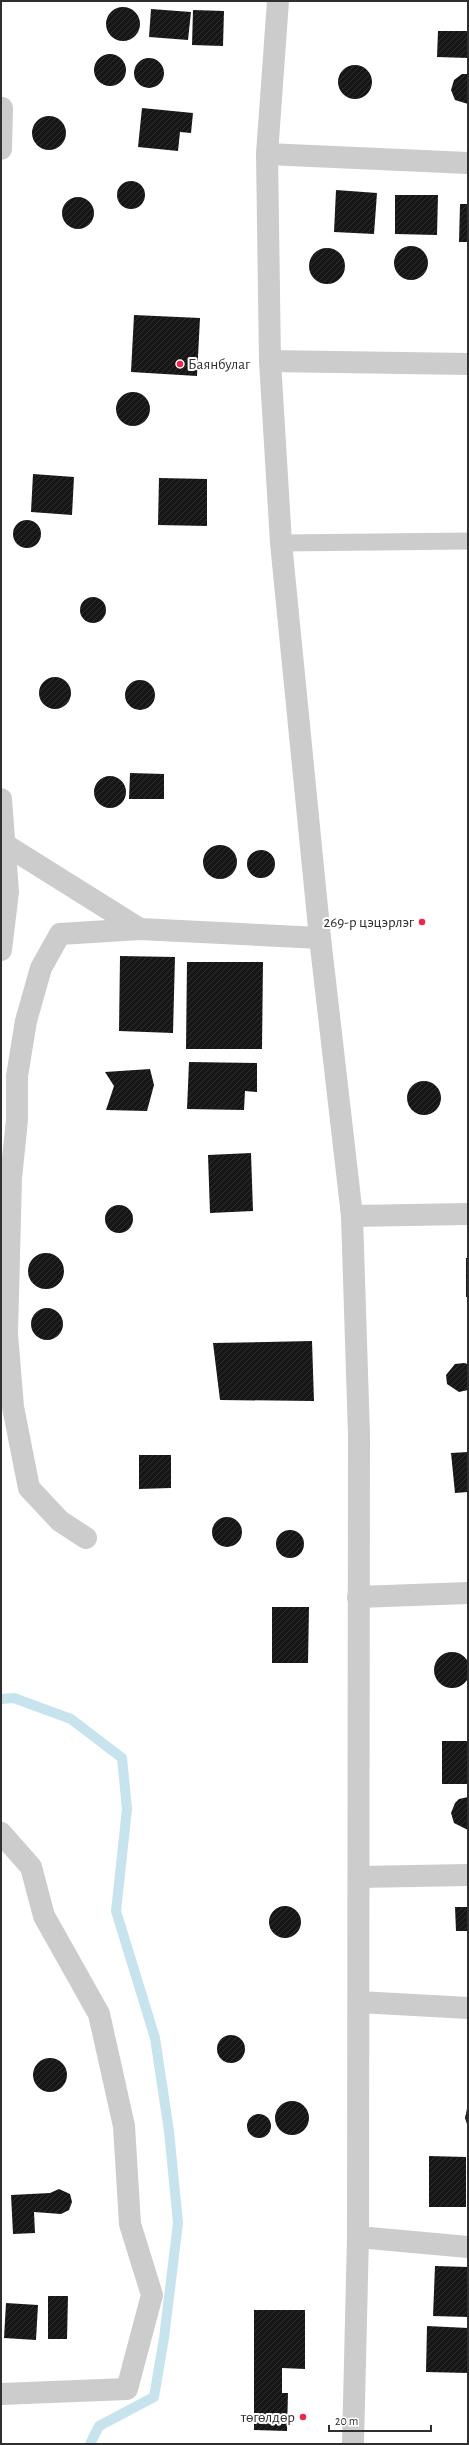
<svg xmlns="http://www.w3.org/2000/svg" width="469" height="2445" font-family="'Alegreya Sans',sans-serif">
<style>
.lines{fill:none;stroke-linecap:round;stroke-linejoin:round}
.stream{stroke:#c6e3ee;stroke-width:10}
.building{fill:url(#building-hatch)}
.service{stroke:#ccc;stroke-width:17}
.minor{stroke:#ccc;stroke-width:22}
.tertiary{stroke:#ccc;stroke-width:22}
.poi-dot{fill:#f1254a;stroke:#fff;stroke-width:1.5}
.labels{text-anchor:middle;stroke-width:4;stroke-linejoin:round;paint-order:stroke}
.poi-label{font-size:15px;fill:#2f2f2f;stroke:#fff;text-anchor:end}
</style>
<defs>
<pattern id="building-hatch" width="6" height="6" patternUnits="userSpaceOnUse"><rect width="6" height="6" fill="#161616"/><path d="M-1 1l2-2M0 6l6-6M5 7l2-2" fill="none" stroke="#303030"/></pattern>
</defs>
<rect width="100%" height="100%" fill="#fff"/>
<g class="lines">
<path class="stream" d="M1 1699 14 1698 71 1719 122 1758 127 1809 116 1911 155 2038 169 2131 178 2223 164 2338 154 2397 99 2426 90 2444"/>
</g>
<path class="building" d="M106 24a17 17 0 1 1 34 0a17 17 0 1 1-34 0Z
M151 9 191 12 188 40 149 37Z
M193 10 224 11 223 46 192 45Z
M438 31H468V58L437 57Z
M94 70a16 16 0 1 1 32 0a16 16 0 1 1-32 0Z
M134 73a15 15 0 1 1 30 0a15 15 0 1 1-30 0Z
M338 82a17 17 0 1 1 34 0a17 17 0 1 1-34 0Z
M462 74H468V104L455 100 451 90 454 80Z
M142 108 193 113 191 133 180 132 178 151 138 147Z
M32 133a17 17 0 1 1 34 0a17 17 0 1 1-34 0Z
M117 195a14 14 0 1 1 28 0a14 14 0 1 1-28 0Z
M336 190 377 193 374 234 334 232Z
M395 195H438L437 235 395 234Z
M62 213a16 16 0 1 1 32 0a16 16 0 1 1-32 0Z
M460 204H468V242H459Z
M394 263a17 17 0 1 1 34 0a17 17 0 1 1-34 0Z
M309 266a18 18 0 1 1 36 0a18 18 0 1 1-36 0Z
M134 315 200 318 197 376 131 372Z
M116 409a17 17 0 1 1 34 0a17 17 0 1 1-34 0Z
M33 474 74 477 72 515 31 512Z
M159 478 207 479V526L158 525Z
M13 534a14 14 0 1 1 28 0a14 14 0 1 1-28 0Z
M80 610a13 13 0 1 1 26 0a13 13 0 1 1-26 0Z
M39 693a16 16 0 1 1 32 0a16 16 0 1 1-32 0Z
M125 695a15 15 0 1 1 30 0a15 15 0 1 1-30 0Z
M130 773 164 774V799H129Z
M94 792a16 16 0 1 1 32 0a16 16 0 1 1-32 0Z
M203 862a17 17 0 1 1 34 0a17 17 0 1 1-34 0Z
M247 864a14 14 0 1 1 28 0a14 14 0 1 1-28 0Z
M120 956 175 957 173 1033 119 1031Z
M187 962H263L262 1049H186Z
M189 1062 257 1063V1092L245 1091 244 1110 187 1109Z
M150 1069 154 1085 147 1111 106 1110 114 1086 105 1072Z
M407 1098a17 17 0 1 1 34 0a17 17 0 1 1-34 0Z
M251 1153 253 1211 210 1213 208 1155Z
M105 1219a14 14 0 1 1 28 0a14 14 0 1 1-28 0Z
M28 1271a18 18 0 1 1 36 0a18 18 0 1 1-36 0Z
M466 1258H468V1297H466Z
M31 1324a16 16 0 1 1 32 0a16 16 0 1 1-32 0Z
M312 1341 314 1401 220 1400 213 1343Z
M464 1363 468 1364V1390L459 1392 447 1384 446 1375 455 1364Z
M468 1452V1492L455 1493 451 1453Z
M139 1455H171V1488L139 1489Z
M212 1532a15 15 0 1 1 30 0a15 15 0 1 1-30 0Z
M276 1544a14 14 0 1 1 28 0a14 14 0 1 1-28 0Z
M272 1607H309L308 1663H272Z
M434 1670a18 18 0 1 1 36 0a18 18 0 1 1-36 0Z
M442 1741H468V1784H442Z
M468 1797V1830L454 1823 451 1813 455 1803 459 1799Z
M269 1922a16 16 0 1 1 32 0a16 16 0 1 1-32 0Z
M455 1907H468V1931H456Z
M217 2049a14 14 0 1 1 28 0a14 14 0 1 1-28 0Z
M33 2075a17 17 0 1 1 34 0a17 17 0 1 1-34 0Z
M275 2118a17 17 0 1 1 34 0a17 17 0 1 1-34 0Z
M468 2104V2127L465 2118Z
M247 2126a12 12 0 1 1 24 0a12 12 0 1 1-24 0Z
M429 2156 466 2157V2207H429Z
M59 2189 70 2194 72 2202 69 2210 61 2214 34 2212 35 2233 13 2234 11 2195 50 2193Z
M435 2266 468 2267V2317L433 2316Z
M48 2296H68L67 2339H48Z
M6 2303 38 2305 36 2340 4 2338Z
M254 2310H305V2369L282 2368V2393H288L287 2431 254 2430Z
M427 2326 468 2328V2373L426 2372Z"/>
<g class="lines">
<path class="service" d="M281 543 468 541"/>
<path class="minor" d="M1 149 2 108
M267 154 468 163
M270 361 468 364
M1 799 8 892 1 950
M1 842 140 929 320 938
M352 1216 468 1214
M86 1538 60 1521 29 1488 13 1407 7 1334 11 1178 17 1120V1076L26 1021 41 968 60 934 140 929
M358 1597 468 1593
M1 1833 31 1867 44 1916 99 2014 124 2126 130 2224 152 2295 127 2389 1 2394
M359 1877 468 1875
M359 2002 468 2008
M358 2237 468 2247"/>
<path class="tertiary" d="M278 1 267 154 270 361 281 543 320 938 352 1216 359 1435 358 2237 353 2444"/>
</g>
<g class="poi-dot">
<circle cx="180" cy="364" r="4"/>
<circle cx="422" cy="922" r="4"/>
<circle cx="303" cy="2417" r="4"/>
</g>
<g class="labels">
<g class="poi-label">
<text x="188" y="369" text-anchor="start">Баянбулаг</text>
<text x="414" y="927">269-р цэцэрлэг</text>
<text x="295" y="2422">төгөлдөр</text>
</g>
</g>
<rect width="469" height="2445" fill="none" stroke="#2f2f2f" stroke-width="4"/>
<path d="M329 2425v6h102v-6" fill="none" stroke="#2f2f2f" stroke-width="2"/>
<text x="335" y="2425" font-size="12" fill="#2f2f2f" stroke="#ffffff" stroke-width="3" paint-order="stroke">20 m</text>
</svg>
